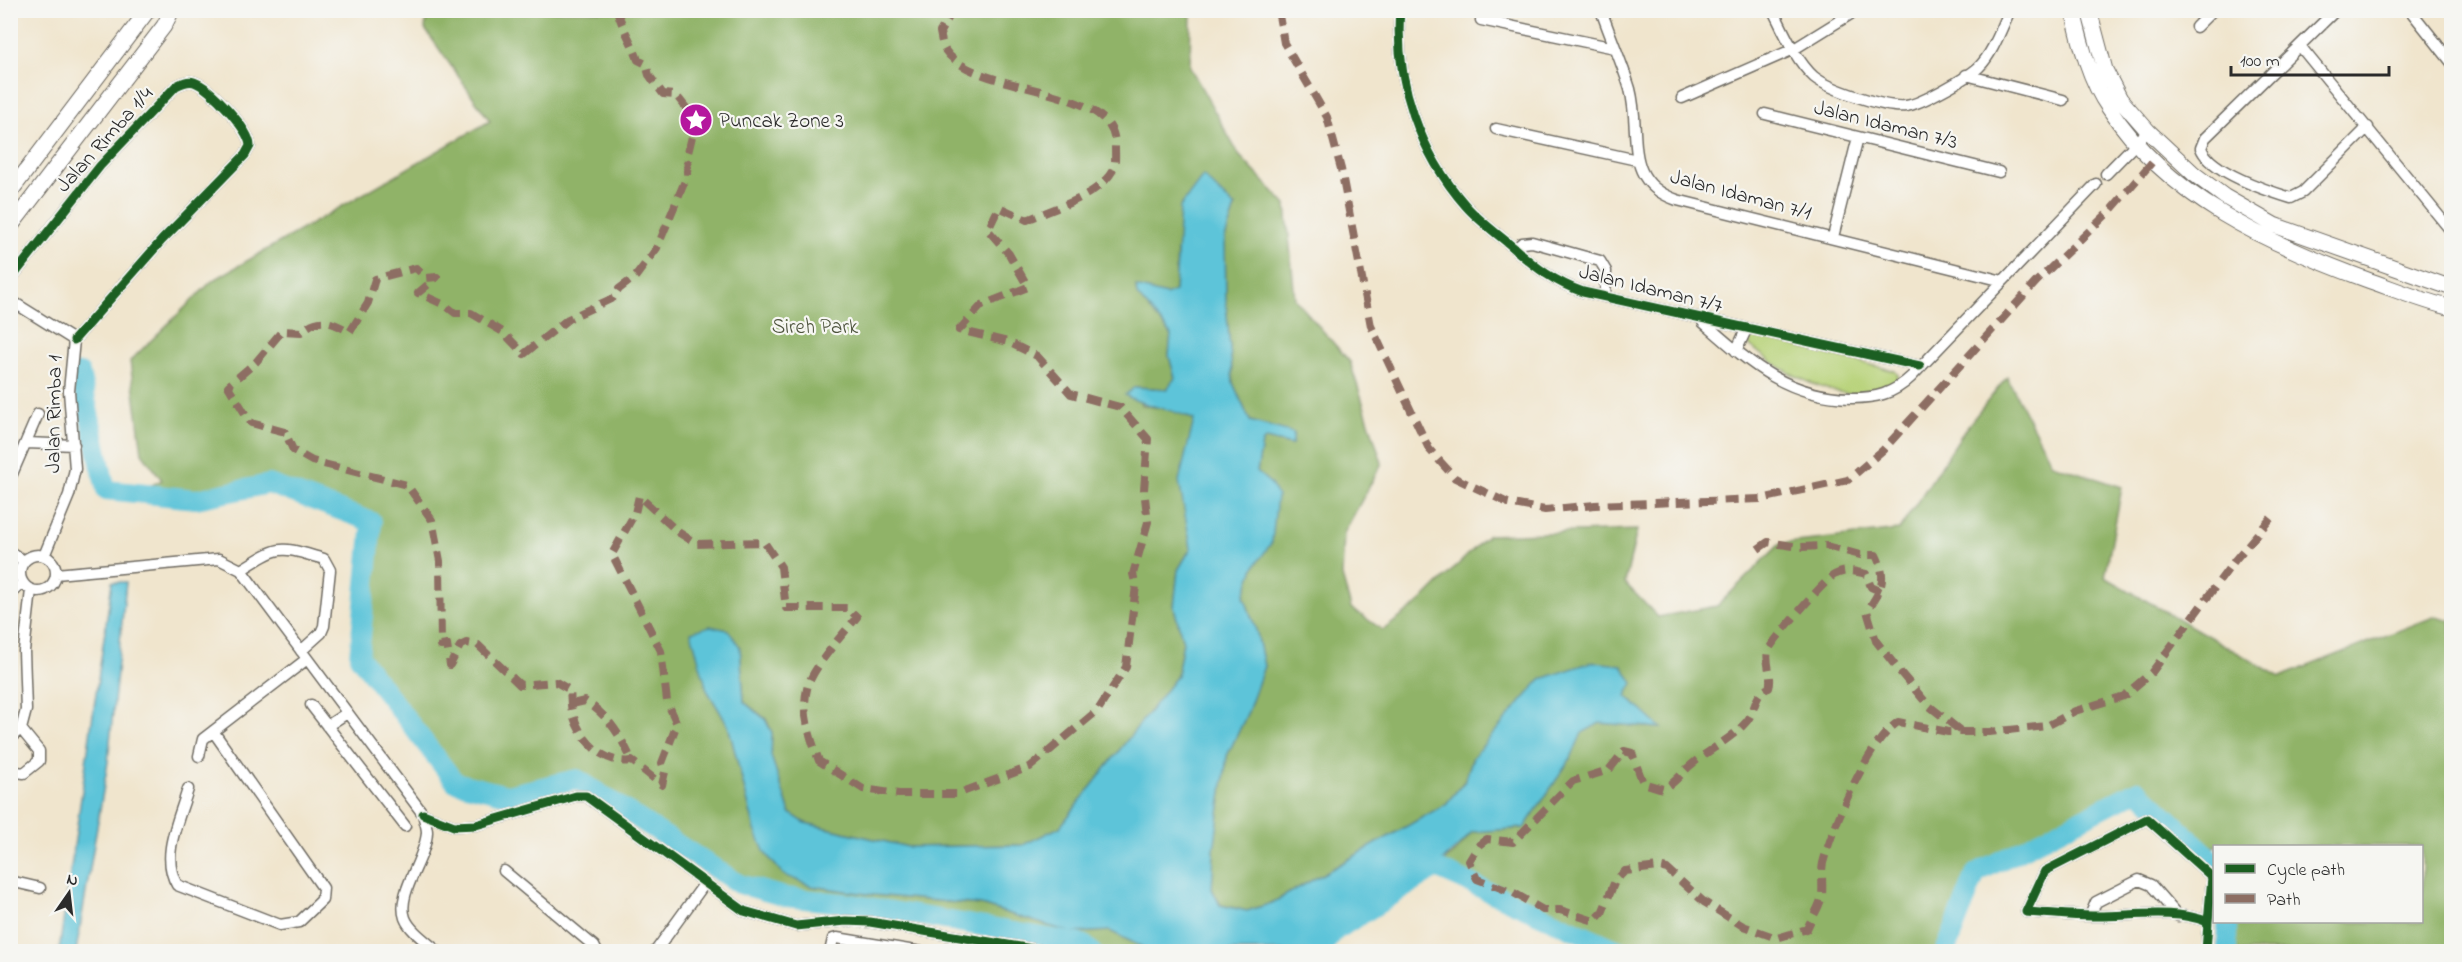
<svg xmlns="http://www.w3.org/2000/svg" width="2462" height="962" font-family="'Indie Flower',sans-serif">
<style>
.green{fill:#b6d176;stroke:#707e50;stroke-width:1.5}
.forest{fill:#90b367;stroke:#5e6f49;stroke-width:1.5}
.water{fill:#5dc4d9;stroke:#447882;stroke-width:1.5}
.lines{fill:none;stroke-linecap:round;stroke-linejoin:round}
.river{stroke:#5dc4d9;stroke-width:20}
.street-casing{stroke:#706c64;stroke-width:13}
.secondary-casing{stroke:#706c64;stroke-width:17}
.street{stroke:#fff;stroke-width:10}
.secondary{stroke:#fff;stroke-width:15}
.quiet{stroke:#8d6e63;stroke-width:8;stroke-dasharray:15 8;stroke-linecap:butt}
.cycleway-casing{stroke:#f6f6f2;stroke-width:13}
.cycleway{stroke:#1b5e20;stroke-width:9}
.labels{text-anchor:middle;stroke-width:4.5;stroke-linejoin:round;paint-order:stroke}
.poi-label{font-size:21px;fill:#2b2b2b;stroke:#f6f6f2;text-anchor:start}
.street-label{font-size:21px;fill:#2b2b2b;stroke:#f6f6f2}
.park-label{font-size:21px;fill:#4e543e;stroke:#f6f6f2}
</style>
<rect width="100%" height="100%" fill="#f6f6f2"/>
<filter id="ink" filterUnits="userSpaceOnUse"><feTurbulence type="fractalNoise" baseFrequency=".0167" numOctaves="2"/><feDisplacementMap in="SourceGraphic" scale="12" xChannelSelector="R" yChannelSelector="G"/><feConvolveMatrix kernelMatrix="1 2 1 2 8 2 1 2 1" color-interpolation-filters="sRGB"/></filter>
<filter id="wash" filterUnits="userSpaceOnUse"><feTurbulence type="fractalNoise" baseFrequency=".008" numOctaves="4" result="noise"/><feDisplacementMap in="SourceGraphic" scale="24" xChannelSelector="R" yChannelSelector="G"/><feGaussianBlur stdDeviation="1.35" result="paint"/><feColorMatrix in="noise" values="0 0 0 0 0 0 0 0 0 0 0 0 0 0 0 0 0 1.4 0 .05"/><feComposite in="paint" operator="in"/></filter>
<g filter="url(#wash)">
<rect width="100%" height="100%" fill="#f0e5cd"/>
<path class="green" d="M1754 335 1895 371 1898 375V381C1856 417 1783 373 1748 344L1749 337Z"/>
<path class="forest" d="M427 11H1191L1190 67 1239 155 1286 205 1295 299 1350 362 1382 463 1344 533 1342 576 1351 608 1383 630 1418 604 1488 535 1637 530 1625 583 1658 617 1717 606 1780 544 1899 530 1966 428 2007 377 2052 464 2122 487 2105 577 2280 677 2436 616 2451 620V951H2227V922H2422V846H2214V861L2138 790 1976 873 1945 951H1623L1436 868 1456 852 1472 832 1524 828 1571 758 1581 733 1599 723 1660 728 1625 696 1473 757 1465 780 1446 804 1272 903 1247 911 1221 905 1212 889 1214 850 1227 756 1248 712 1264 666 1257 633 1244 596 1254 567 1272 541 1271 484 1257 472 1262 443 1266 439 1291 445 1293 433 1250 421 1233 383 1226 303 1225 238 1235 207 1177 251 1175 291 1166 295 1136 287 1137 295 1171 334 1169 356 1175 378 1168 389 1136 387 1141 405 1174 410 1194 420 1186 517 1191 548 1178 570 1174 607 1183 642 1177 676 1060 827 1024 845 908 847 805 823 790 813 771 756 772 733 766 719 744 702 740 647 707 690 728 725 755 830 811 886 874 895 981 905 1072 933 1110 931 1150 951H1092L1083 944 852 904 785 897 739 884 578 779 507 795 455 782 359 657 372 522 269 484 196 499 136 493 162 480 142 453 130 361 212 281 490 121 425 29Z"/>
<path class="water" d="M1203 176 1235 207 1225 238 1226 303 1233 383 1250 421 1294 433 1292 445 1266 439 1262 443 1257 472 1271 484 1277 496 1272 542 1254 567 1244 596 1257 633 1264 666 1248 712 1227 756 1214 850 1212 889 1220 905 1247 911 1272 903 1446 804 1465 781 1473 757 1541 679 1592 662 1622 665 1633 683 1626 696 1661 728 1600 723 1582 733 1571 758 1524 828 1472 832C1429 885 1360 900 1318 951H1150L1110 931 1072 933 981 905 874 895 811 886 784 875 765 853 755 830 728 725 707 690 691 632 710 626 728 630 740 647 744 702 765 719 772 733 771 756 790 813 805 823 908 847 1023 845 1060 827 1177 676 1183 642 1174 607 1178 570 1191 548 1179 481 1194 420C1169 406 1148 409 1125 395L1135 387 1167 389 1175 378 1169 356 1171 334 1137 295 1136 287 1166 295 1175 291 1180 207Z
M112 582H126L108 762 76 951H59Z"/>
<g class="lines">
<path class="river" d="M80 373 106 490 196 499 269 484 372 522 359 657 455 782 507 795 577 779 739 884 785 897 852 904 1083 944 1092 952
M1318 952 1335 931 1436 868 1623 952
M1945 952 1976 873 2138 790 2214 861
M2227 952V922"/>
</g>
</g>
<g filter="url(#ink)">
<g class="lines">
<defs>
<path id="street" d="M1400 10C1394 80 1420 154 1466 206 1480 222 1498 234 1514 248 1536 268 1555 282 1583 292L1920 366
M1601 10C1610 36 1622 63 1630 89 1642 134 1621 181 1677 200L2003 281
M1773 10C1784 32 1796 61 1814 77 1829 89 1887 109 1906 106 1921 104 1967 78 1979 67 1993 53 2001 29 2010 10
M2336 10 2205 138 2201 148C2210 172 2268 191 2291 198L2303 192 2368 127
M2410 10 2452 63
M1481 20 1615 48
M2196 27 2213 10
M2300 46 2452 232
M1966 75 2063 100
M1682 98 1794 49 1857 10
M1765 114 1999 172
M1496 129 1637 160
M2106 174 2148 131
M1833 237 1858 137
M1515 249 1522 243 1532 242 1600 261 1606 271 1605 297
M10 280 100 166 176 86C182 83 188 80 194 82 210 87 250 130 250 146L245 155 162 240 74 340
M10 300 74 340
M1703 322C1750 363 1786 397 1852 398 1876 398 1893 394 1911 377L2096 184
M1736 351 1746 330
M27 443 74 445
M12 474 38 414
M10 552 24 561
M20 573a18 18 0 1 1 36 0a18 18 0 1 1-36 0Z
M44 556 69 495 75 469 69 391 74 340
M241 570C282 544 278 546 324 559L330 570 324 626 321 633 301 651
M56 574 219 559 241 570 423 814C424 820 427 826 427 832 426 859 396 893 405 918 410 931 427 942 438 952
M10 594 22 583
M311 705 405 826
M327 726 347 713
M10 738 21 729 26 710 24 651 31 590
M199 756 203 739 307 659
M10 771 24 773 39 761V751L21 729
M188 789C179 820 160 856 177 885L280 925 299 922 322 900 323 888 213 731
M423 814 454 826 476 825 576 796H586L744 911 796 926 846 921 870 922 1050 952
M504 871 594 946 597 952
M10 881 40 888
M2090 916 2096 902 2139 880 2151 885 2178 916
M655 952 705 883
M830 952 833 939 837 938 921 952
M1374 952H1393
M2206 952 2208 922C2173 908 2129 917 2092 916 2070 916 2048 913 2026 912L2045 871 2147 819 2212 877 2208 922"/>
<path id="secondary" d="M2073 10C2080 43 2090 81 2109 108 2168 198 2267 243 2365 279 2394 289 2422 301 2452 308
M2089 10 2105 70 2120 99 2148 131 2194 174 2225 197 2274 225 2452 288
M10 192 148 10
M10 227 164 26 172 10"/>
</defs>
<use href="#street" class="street-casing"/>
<use href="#secondary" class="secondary-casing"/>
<use href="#street" class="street"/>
<use href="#secondary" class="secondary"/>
<path class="quiet" d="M617 10C622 28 632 42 638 60L646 64 649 75 663 94 676 95 696 120 688 153 687 176 657 248 636 276 619 289 613 298 568 319 524 354 503 332 471 313H455L445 305 418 293 437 277 426 278 416 268 375 279 368 303 350 332C330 321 319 316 301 332L282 331 256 362 228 386 251 423 285 432 293 450 312 461 407 485 432 520 440 561 441 646 447 645 450 665 460 646 466 643 478 645 520 685 556 682 570 690C571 697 570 707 573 714 580 740 604 765 632 761L662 785 665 772 662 763 677 724 667 701 661 651 612 554 635 513 639 496 678 532 697 544 764 542 781 567 786 608H848L857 617C844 633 811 669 807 689 801 713 811 739 819 761L863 789 899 794H957L1030 767 1098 710 1126 667 1136 586 1133 574 1148 522 1144 490 1148 439 1120 407 1071 394 1037 356 1008 342 959 330 982 305 1028 287 1009 254 988 230 999 207 1027 220C1054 208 1098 197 1113 170 1116 164 1115 154 1115 147 1118 83 976 96 945 50 942 45 941 37 940 32L953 10
M1278 10 1284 43 1327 117 1341 169 1371 326 1429 449 1455 478 1508 503 1545 510 1595 505 1761 499 1848 480 1883 450 2037 281 2110 211 2153 161
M1758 549 1768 542 1799 547 1826 546 1860 555H1876C1888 580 1881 590 1867 611L1876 641 1901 673 1928 705 1962 732
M1880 591 1871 587 1866 574C1854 571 1846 569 1834 575 1826 579 1771 642 1768 651 1765 664 1773 676 1769 688 1754 693 1756 710 1747 721 1732 739 1708 750 1691 765 1681 773 1676 783 1663 789L1643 783 1632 753 1624 751 1609 770 1573 781 1513 842 1487 839 1479 845 1469 861 1477 879 1514 893 1543 910H1560L1594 921 1602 913 1615 881 1625 871 1658 867 1667 869 1704 902 1743 926 1777 938 1807 929C1811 919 1820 907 1822 895 1823 885 1821 873 1823 863 1833 826 1867 743 1898 722L1948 732H1989L2047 726 2075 711 2124 696 2152 672 2235 560 2271 518
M572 704 585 701C608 715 621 736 632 761"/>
<defs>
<path id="cycleway" d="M1400 10C1394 80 1420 154 1466 206 1480 222 1498 234 1514 248 1536 268 1555 282 1583 292L1920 366
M10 280 100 166 176 86C182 83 188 80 194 82 210 87 250 130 250 146L245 155 162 240 74 340
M423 814 454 826 476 825 576 796H586L744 911 796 926 846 921 870 922 1050 952
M2206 952 2208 922C2173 908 2129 917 2092 916 2070 916 2048 913 2026 912L2045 871 2147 819 2212 877 2208 922"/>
</defs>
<use href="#cycleway" class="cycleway-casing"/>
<use href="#cycleway" class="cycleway"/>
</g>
</g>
<defs>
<symbol id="sight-disc" viewBox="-11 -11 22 22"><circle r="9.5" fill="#b5179e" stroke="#f6f6f2"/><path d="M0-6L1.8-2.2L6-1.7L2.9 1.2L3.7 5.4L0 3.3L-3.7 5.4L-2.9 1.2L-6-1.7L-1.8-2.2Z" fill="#fff"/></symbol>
</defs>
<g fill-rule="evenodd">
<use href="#sight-disc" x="677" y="101" width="38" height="38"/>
</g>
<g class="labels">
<g class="poi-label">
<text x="719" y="127">Puncak Zone 3</text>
</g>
<g class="street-label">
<text transform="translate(1886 124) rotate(14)" y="7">Jalan Idaman 7/3</text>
<text transform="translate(104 139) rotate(-48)" y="7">Jalan Rimba 1/4</text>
<text transform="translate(1741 194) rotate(15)" y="7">Jalan Idaman 7/1</text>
<text transform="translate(1651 288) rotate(14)" y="7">Jalan Idaman 7/7</text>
<text transform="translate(53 414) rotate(-89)" y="7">Jalan Rimba 1</text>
</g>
<g class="park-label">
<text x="815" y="333">Sireh Park</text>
</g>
</g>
<rect width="2462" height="962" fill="none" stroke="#f6f6f2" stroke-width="36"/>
<rect x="2213" y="845" width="210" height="78" fill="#f6f6f2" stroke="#a5a5a2" stroke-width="1.5"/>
<rect x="2225" y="864" width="30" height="9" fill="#1b5e20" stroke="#a5a5a2" stroke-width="1.5"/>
<text x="2267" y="875" font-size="18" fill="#2b2b2b">Cycle path</text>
<rect x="2225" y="894" width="30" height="9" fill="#8d6e63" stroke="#a5a5a2" stroke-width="1.5"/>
<text x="2267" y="905" font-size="18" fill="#2b2b2b">Path</text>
<g transform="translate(69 893) rotate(14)" stroke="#f6f6f2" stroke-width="4.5" paint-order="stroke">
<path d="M0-4.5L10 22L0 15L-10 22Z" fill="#2b2b2b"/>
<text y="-9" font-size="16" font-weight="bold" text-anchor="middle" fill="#2b2b2b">N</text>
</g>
<path d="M2231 66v9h158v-9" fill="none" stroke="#2b2b2b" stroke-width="3"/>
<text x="2240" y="66" font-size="18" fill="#2b2b2b" stroke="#f6f6f2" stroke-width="4.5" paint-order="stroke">100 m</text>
</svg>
